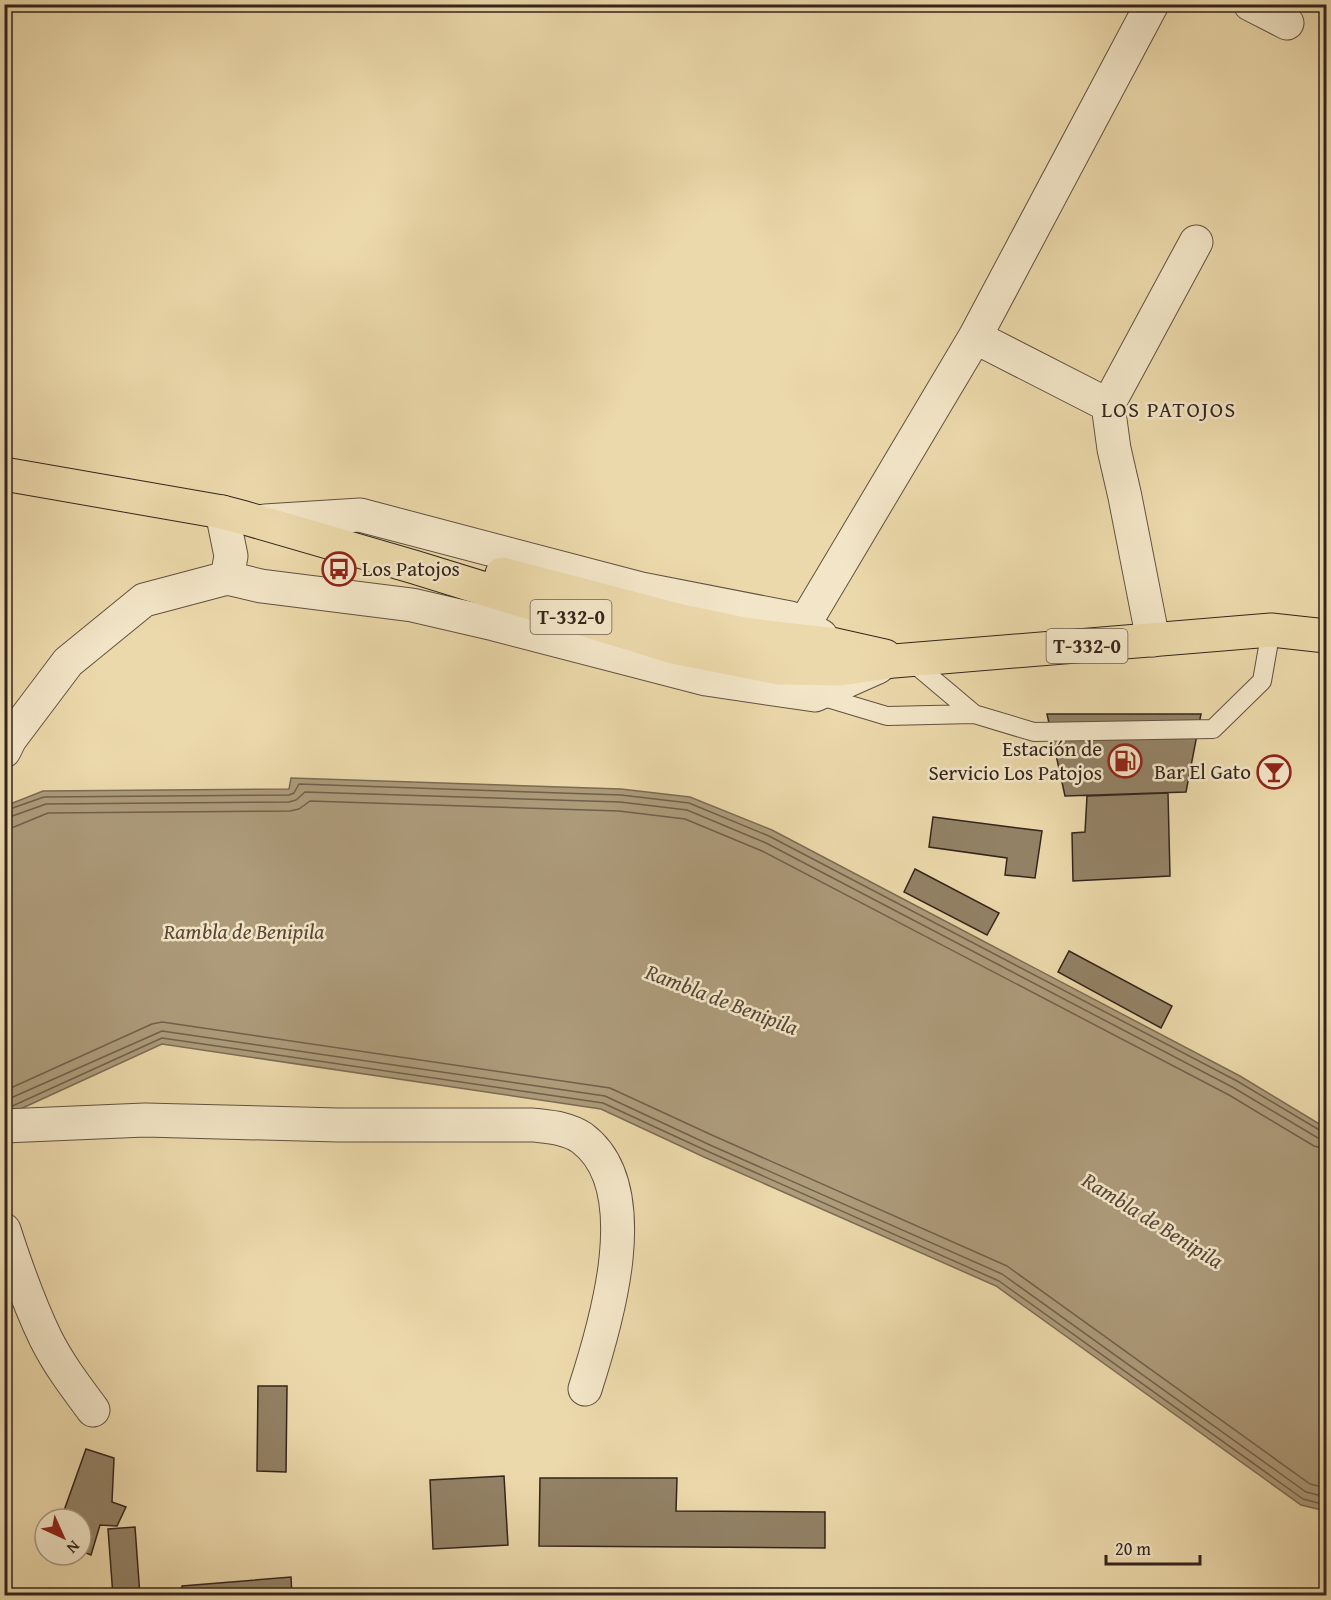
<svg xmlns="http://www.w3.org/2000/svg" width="1331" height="1600" font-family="'Gentium Book Plus',serif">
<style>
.water{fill:#ad9b7a;stroke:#7c6b54;stroke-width:1.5}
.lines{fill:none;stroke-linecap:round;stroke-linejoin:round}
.shore{stroke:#70604b;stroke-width:1.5}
.building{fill:#938266;stroke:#33241c;stroke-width:1.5}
.service-casing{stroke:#615140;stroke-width:20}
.minor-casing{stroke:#615140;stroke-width:35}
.primary-casing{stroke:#33241c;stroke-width:35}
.service{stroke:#f3e6c8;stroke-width:18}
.minor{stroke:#f3e6c8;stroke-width:33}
.primary{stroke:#ecd9ab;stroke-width:33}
.labels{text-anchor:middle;stroke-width:5;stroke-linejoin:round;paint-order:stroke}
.shield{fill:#f3e6c8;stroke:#6d5e50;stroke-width:1.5}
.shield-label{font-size:20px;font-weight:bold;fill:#33241c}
.poi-label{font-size:21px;fill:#33241c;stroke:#f3e6c8;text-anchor:end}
.neighbourhood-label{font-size:22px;letter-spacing:1.5px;fill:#33241c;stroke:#f3e6c8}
.water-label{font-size:22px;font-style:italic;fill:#584838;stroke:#f3e6c8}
</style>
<rect width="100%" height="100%" fill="#ecd9ab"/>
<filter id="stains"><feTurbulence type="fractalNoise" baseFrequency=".00333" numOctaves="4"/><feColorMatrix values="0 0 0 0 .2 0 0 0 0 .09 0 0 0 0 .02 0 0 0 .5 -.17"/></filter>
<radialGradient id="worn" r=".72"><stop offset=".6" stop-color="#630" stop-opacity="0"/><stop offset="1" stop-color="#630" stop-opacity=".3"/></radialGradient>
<path class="water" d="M291 778 621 789 690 797 772 830 1240 1076 1326 1128V1511L1301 1505 996 1286 704 1157 601 1109 162 1044 5 1116V806L43 791 289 789Z"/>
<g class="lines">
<path class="shore" d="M4 811 44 797 289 795 294 793 299 784 621 795 689 803 769 836 1237 1081 1321 1131 1326 1132
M4 819 46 804 289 802 296 800 305 792 620 802 687 810 766 843 1234 1088 1318 1138 1326 1140
M4 828 14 827 48 813 290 811 299 809 310 801 619 811 685 819 762 851 1229 1095 1314 1146 1326 1149
M4 1091 152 1024 162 1022 610 1088 714 1136 1007 1266 1310 1484 1326 1488
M4 1101 162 1031 605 1096 710 1145 1002 1274 1306 1492 1326 1497
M8 1108 162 1038 603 1103 707 1151 999 1281 1303 1499 1326 1505"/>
</g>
<path class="building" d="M1047 714H1201L1186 792 1065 796Z
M1168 793 1170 876 1073 881 1072 833 1085 832 1087 796Z
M933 817 1042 831 1035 878 1005 875 1007 858 929 847Z
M915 869 999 913 987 935 904 892Z
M1069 951 1172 1006 1161 1028 1058 972Z
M258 1386H287L286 1472 257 1471Z
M86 1449 114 1458 112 1502 126 1507 117 1526 100 1525 91 1555 81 1551V1519H61Z
M504 1476 508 1545 433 1549 430 1480Z
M540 1478H677L676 1511 825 1512V1548L539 1546Z
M135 1527 140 1596H113L108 1529Z
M291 1577 292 1596H182V1586Z"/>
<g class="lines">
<defs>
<path id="service" d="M910 660 974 714 1034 732 1213 729 1262 681 1271 630
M817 695 887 716 974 714"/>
<path id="minor" d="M1250 4 1287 23
M975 337 1108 405
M222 512 231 556 227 578
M265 521 360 515 641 589 790 618 821 636
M803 626 975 337 1152 4
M1153 640 1125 497 1114 449 1108 405 1196 242
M4 751 10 739 68 662 144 600 227 578 261 586 412 605 494 624 706 679 815 695 878 667
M4 1126 145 1120 338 1125H533C549 1127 568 1128 582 1138 648 1187 606 1324 585 1389
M4 1230C16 1267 29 1304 46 1339 59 1365 76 1387 93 1410"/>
<path id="primary" d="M4 474 222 512 245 518 414 567 673 647 779 668 841 669 894 661 1271 630 1326 636
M502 574 681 621 743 634 836 645 885 656"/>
</defs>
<use href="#service" class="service-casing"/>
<use href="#minor" class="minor-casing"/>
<use href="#primary" class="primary-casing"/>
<use href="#service" class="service"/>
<use href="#minor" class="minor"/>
<use href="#primary" class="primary"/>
</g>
<defs>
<symbol id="bus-ring" viewBox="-11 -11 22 22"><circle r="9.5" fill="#f3e6c8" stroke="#8f2418" stroke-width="1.5"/><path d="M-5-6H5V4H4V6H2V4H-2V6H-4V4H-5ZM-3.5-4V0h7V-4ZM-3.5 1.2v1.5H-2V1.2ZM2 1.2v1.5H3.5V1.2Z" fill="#8f2418"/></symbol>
<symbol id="fuel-ring" viewBox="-11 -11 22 22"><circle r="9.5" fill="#f3e6c8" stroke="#8f2418" stroke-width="1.5"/><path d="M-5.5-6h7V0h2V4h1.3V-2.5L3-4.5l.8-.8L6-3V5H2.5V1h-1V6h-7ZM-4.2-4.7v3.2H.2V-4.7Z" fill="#8f2418"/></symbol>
<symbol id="bar-ring" viewBox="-11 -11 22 22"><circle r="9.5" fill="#f3e6c8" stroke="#8f2418" stroke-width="1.5"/><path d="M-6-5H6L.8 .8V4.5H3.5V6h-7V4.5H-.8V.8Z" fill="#8f2418"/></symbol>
</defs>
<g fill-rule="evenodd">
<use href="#bus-ring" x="320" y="550" width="38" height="38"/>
<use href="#fuel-ring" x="1106" y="742" width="38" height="38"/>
<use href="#bar-ring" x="1255" y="753" width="38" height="38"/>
</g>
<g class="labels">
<g class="shield">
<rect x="530.5" y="600" width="81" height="34" rx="4.5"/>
<rect x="1046.5" y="629" width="81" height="34" rx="4.5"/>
</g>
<g class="shield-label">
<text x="571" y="624">T-332-0</text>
<text x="1087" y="653">T-332-0</text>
</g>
<g class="poi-label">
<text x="362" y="576" text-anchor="start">Los Patojos</text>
<text x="1102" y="756">Estación de<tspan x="1102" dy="24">Servicio Los Patojos</tspan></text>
<text x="1251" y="779">Bar El Gato</text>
</g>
<g class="neighbourhood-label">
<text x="1169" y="417">LOS PATOJOS</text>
</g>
<g class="water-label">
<text x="244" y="939">Rambla de Benipila</text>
<text transform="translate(722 999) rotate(21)" y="8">Rambla de Benipila</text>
<text transform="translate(1153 1220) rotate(32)" y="8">Rambla de Benipila</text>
</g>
</g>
<rect width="1331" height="1600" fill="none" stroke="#ecd9ab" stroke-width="24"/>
<rect x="6" y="6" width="1319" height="1588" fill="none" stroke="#33241c" stroke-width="3"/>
<rect x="12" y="12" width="1307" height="1576" fill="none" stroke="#33241c" stroke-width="1.5"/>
<g transform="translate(63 1537) rotate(135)"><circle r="28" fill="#f3e6c8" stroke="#a69883" stroke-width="1.5"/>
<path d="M0-4.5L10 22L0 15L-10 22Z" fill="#8f2418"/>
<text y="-9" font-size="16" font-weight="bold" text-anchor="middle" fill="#33241c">N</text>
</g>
<path d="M1106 1555v9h94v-9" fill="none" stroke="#33241c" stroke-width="3"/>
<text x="1115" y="1555" font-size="18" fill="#33241c" stroke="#f3e6c8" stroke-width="4.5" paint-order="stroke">20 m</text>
<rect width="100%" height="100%" filter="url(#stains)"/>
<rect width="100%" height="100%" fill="url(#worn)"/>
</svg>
